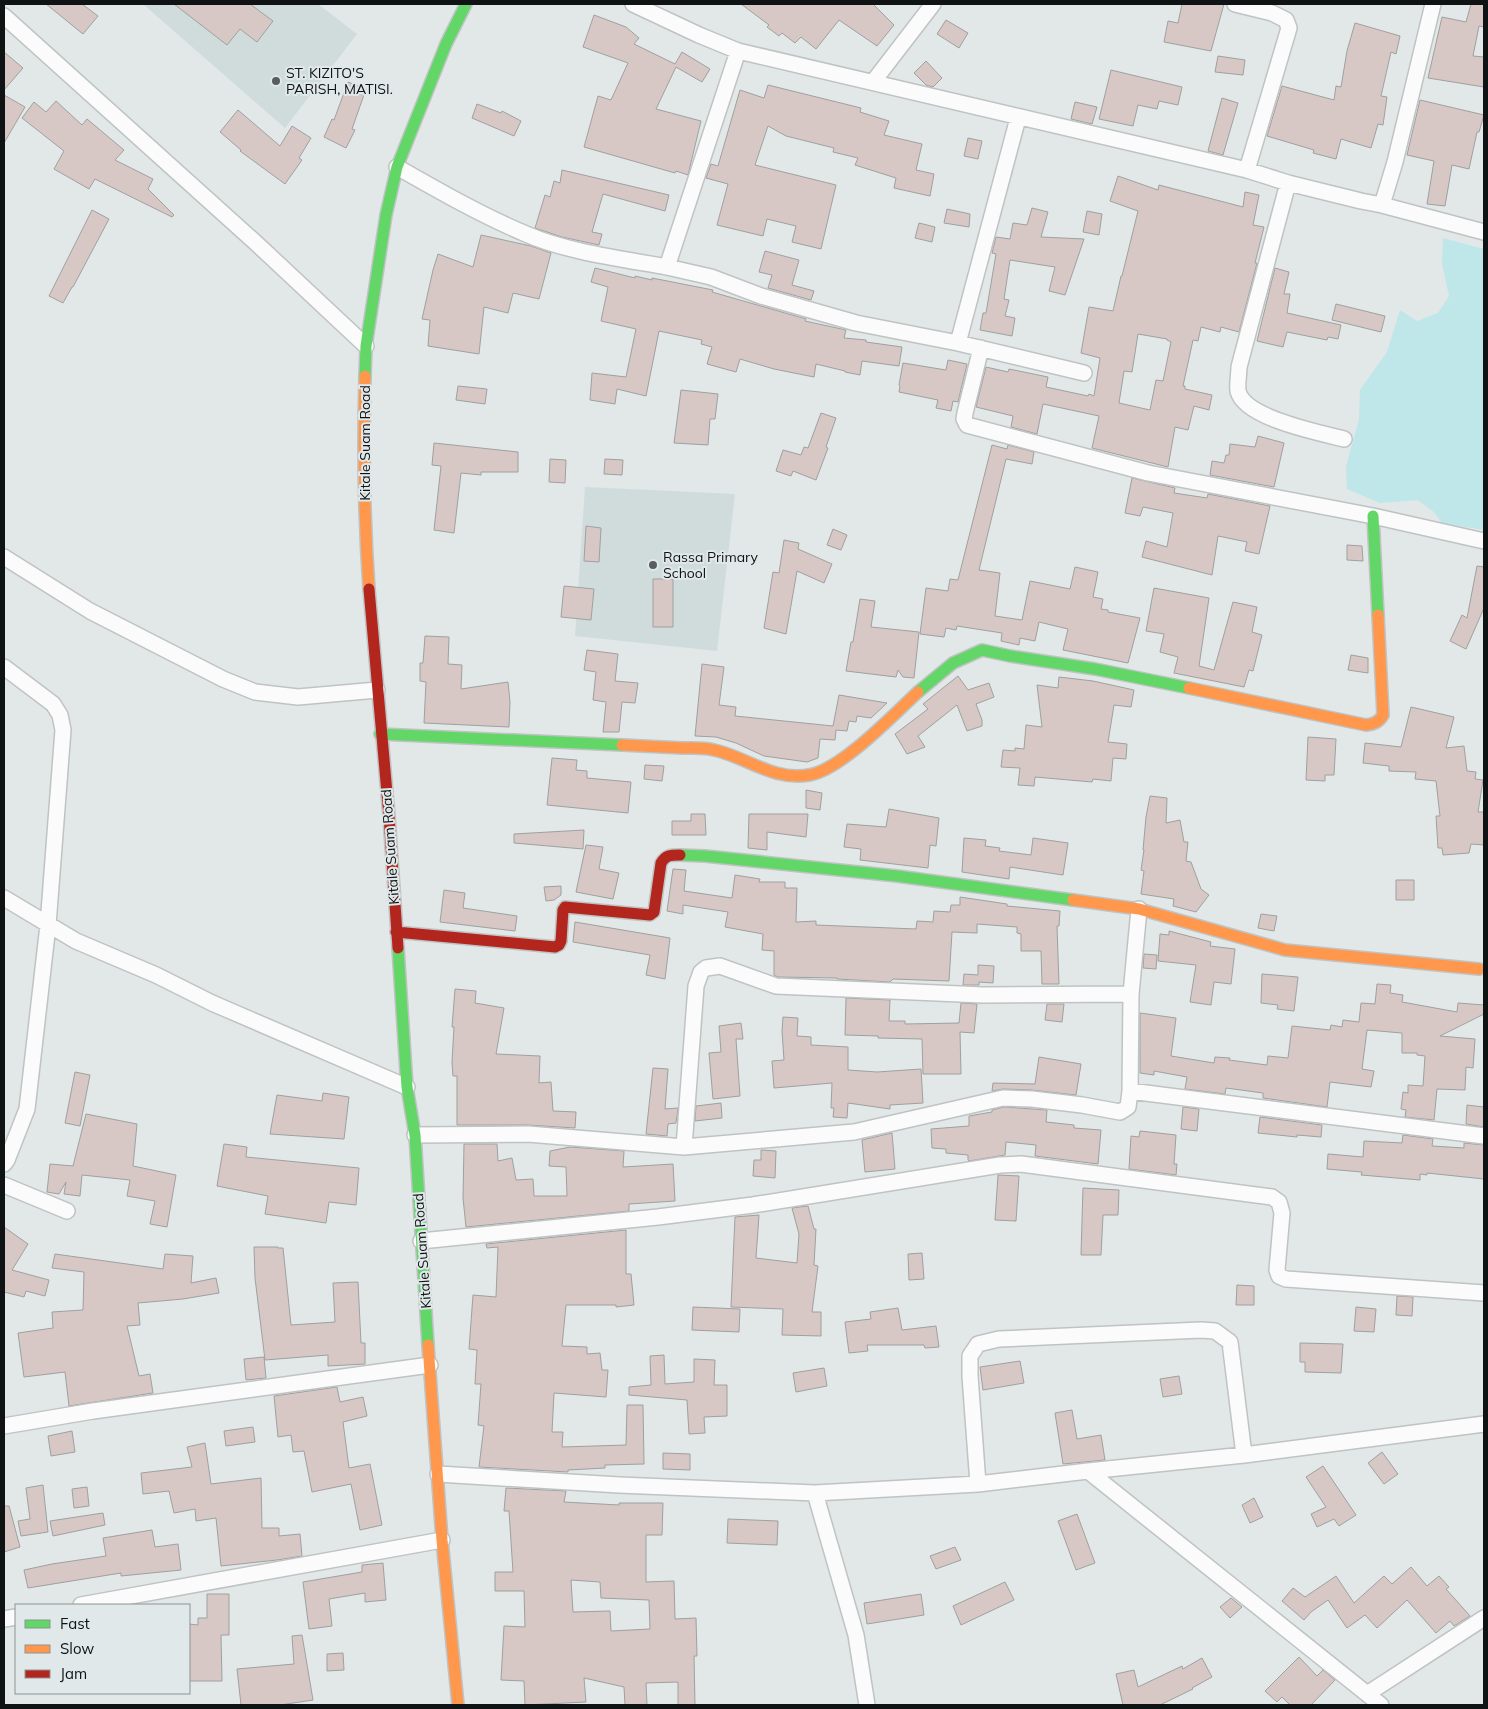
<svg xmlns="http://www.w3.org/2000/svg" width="1488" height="1709" font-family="Mulish,sans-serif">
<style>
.built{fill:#d0dcdc}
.green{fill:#bfe6e9}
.building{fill:#d7c8c6;stroke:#9fa0a0;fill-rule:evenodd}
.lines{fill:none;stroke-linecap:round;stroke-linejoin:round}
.street-casing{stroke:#bfc3c3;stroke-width:18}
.fast-casing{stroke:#bfc3c3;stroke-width:14}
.slow-casing{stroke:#bfc3c3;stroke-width:14}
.jam-casing{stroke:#bfc3c3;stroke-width:14}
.street{stroke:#fbfbfb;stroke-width:15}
.fast{stroke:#63d668;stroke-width:11}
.slow{stroke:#ff974d;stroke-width:11}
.jam{stroke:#b3261e;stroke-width:11}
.poi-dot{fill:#5a5d5d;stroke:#e0e8e9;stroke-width:2}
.labels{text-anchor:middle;stroke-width:4;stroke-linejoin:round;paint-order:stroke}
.poi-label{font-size:14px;fill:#101313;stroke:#e0e8e9;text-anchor:start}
.street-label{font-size:14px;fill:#101313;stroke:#e0e8e9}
</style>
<rect width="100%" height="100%" fill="#e2e7e7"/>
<path class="built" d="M143 4H318L357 34 285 128Z
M585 487 735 494 717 651 575 636Z"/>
<path class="green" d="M1443 238 1484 249V530L1442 523 1434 512 1418 500 1380 503 1347 489 1346 467 1359 419 1360 390 1387 352 1400 310 1417 321 1438 313 1449 296 1442 264Z"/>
<path class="building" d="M46 4H82L98 16 83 34Z
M174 4H250L273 21 257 42 240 29 227 45Z
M741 4H873L894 25 877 46 839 20 816 49 801 37 795 43 782 33 779 36 767 27 769 25Z
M1182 4H1224L1211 51 1164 42 1168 21 1178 23Z
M1471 4H1484V27L1479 26 1473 56 1484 57V87L1428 78 1442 17 1466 22Z
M594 15 626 27 639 38 634 44 675 64 682 52 710 69 702 82 676 67 656 109 701 121 688 175 676 171 675 173 584 147 598 96 611 100 628 63 583 47Z
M946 20 968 33 959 48 937 34Z
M1355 23 1400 36 1396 54 1391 52 1381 96 1387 97 1383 125 1378 124 1371 148 1341 139 1336 159 1313 153 1314 150 1267 136 1282 86 1334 100 1336 86 1341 87 1347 51Z
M4 52 23 68 4 90Z
M1218 56 1245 60 1243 75 1215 72Z
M926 61 942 78 933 87 926 85 914 73Z
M1111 70 1182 87 1178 105 1159 101 1157 109 1138 105 1133 126 1099 119Z
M348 82 366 89 352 129 355 130 346 148 324 137 332 119 334 120Z
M768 85 861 108 860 112 889 121 884 135 922 144 916 170 934 174 930 196 894 188 896 178 855 165 858 158 833 152 834 148 786 136 768 126 755 165 836 185 821 249 792 242 796 226 767 219 763 236 717 225 728 184 706 178 711 164 718 166 740 90 764 98Z
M4 95 25 107 4 143Z
M1222 98 1238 103 1223 155 1208 151Z
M1420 100 1484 115 1479 132H1477L1469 169 1452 165 1445 206 1427 204 1434 161 1407 155Z
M56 101 82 125 87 119 124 150 115 160 153 179 148 189 174 215 172 217 95 179 89 189 54 169 64 151 22 118 34 102 46 112Z
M1075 102 1097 107 1092 124 1071 119Z
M477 104 501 113 502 111 521 121 514 136 472 118Z
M238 110 280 146 292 126 311 138 299 158 302 160 285 184 240 151 241 150 220 132Z
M968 138 982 141 978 159 964 156Z
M562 170 669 195 665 211 603 194 592 232 602 234 599 245 562 237 535 228 545 195 550 197 554 181 560 183Z
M1118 176 1158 190 1159 185 1243 207 1245 192 1259 195 1253 225 1264 227 1255 263H1257L1239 332 1221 327 1220 332 1201 327 1198 341 1193 340 1183 386H1185V389L1212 395 1209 410 1194 406 1188 430 1175 427 1168 467 1092 448 1099 416 1043 404 1037 434 1011 427 1013 416 976 407 986 367 1008 372 1009 369 1048 377 1046 387 1088 396 1089 394 1094 396 1100 358 1081 353 1089 307 1113 311 1121 276H1122L1138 211 1110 201ZM1138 334 1167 339V340L1171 342 1163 381 1156 380 1150 410 1119 403 1124 371 1132 372Z
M1032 208 1048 212 1041 237 1084 239 1065 295 1049 291 1055 267 1010 260 1004 299 1009 300 1005 316 1015 318 1012 336 980 330 983 313H986L996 254 992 253 996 237 1010 239 1013 223 1027 225Z
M947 209 970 214 969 227 944 223Z
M92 210 109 219 73 287H72L63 303 49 296Z
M1087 211 1102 214 1099 235 1083 232Z
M919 223 935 227 932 242 915 238Z
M481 235 531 246 551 253 539 299 513 293 508 313 484 307 479 354 428 346 430 320 422 319 433 270 438 254 473 267Z
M765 251 799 260 792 285 814 291 811 300 768 288 772 275 759 272Z
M595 268 635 278V276L652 280V278L713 290 712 292 806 319 805 321 846 330 844 338 866 340V342L902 347 899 366 862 361 860 375 845 372V371L816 364 814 377 774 369 740 359 736 372 707 364 712 347 701 344 702 340 659 331 646 396 617 389 615 404 590 400 592 373 626 377 636 329 601 321 608 287 591 282Z
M1275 268 1289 272 1284 294H1290L1287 313 1341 325 1338 339 1328 337 1327 340 1287 332 1283 347 1257 341Z
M1336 304 1385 316 1381 332 1332 320Z
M948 360 967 364 958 402 953 401 951 411 936 408 938 400 899 392 900 386 899 385 903 363 946 370Z
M458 386 487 389 485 404 456 400Z
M681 390 718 394 715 419H710L708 445 674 443Z
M821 413 836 418 826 447 828 448 816 480 793 471 791 476 776 471 783 450 801 455 804 447 808 448Z
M1258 436 1284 443 1274 487 1210 475 1212 461 1224 463 1226 455H1229L1230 444 1255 447Z
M434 443 518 452V472H481V475L461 473 454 533 434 530 441 466 432 465Z
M992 445 1007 449 1008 445 1034 452 1032 464 1006 459 979 570 1000 573 995 616 1022 620 1030 581 1070 589 1075 567 1098 572 1093 597 1103 599 1101 609 1108 610V612L1140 618 1128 663 1063 650 1068 629 1039 622 1035 641 1020 638 1019 645 1001 641 1002 633 957 626 956 630 946 628 944 637 920 634 926 588 948 591 950 579 958 580Z
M550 459 566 460 565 483 549 482Z
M605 459 623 460 622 475 604 474Z
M1132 478 1175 488 1174 493 1207 498 1208 494 1270 506 1259 554 1245 551 1247 542 1218 536 1212 575 1142 557 1146 541 1167 547 1173 513 1143 507 1140 516 1125 513Z
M586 526 601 528 599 562 584 561Z
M833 529 847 535 841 550 827 545Z
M784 540 799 543 798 549 832 564 824 583 797 571 786 634 764 628 773 572 779 573Z
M1347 545 1362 546 1363 561 1347 560Z
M1477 566 1484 567V608L1466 649 1450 641 1462 615 1467 618Z
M653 579H673V627H653Z
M564 586 594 589 591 620 561 617Z
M1154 588 1209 598 1199 666 1214 670 1233 602 1257 607 1252 632 1262 635 1253 671 1249 670 1244 687 1174 673 1178 657 1160 652 1164 634 1146 631Z
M860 599 875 601 871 627 919 632 914 678 903 677 898 670 896 677 846 671 851 642H853Z
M425 636 449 637 448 664 462 665 461 689 508 682 510 702 509 727 424 723 426 682 420 681V663H423Z
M587 650 618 654 615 681 638 683 635 703 622 702 619 732H603L606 702 593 700 596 672 584 670Z
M1351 655 1368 658V673L1348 670Z
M702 664 724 667 719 705 736 707 735 716 833 726 839 695 887 703 871 718 857 716 856 722 849 721 847 731 836 730 835 740 820 739 818 758 807 762 764 756 736 743 716 737 695 736Z
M958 676 968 690 989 683 994 697 976 704 982 720V726L967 731 957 705 918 736 925 747 907 754 895 734 928 709 923 704Z
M1059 677 1093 681 1134 690 1131 707 1114 705 1108 742 1127 744 1126 759 1113 758 1111 781 1093 779 1092 782 1035 777 1034 786 1018 785 1020 768 1001 767 1003 750 1015 751V748L1024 749 1026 725 1042 727 1037 685 1058 688Z
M1411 707 1454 717 1446 748 1464 746 1467 771 1476 772 1475 779 1483 780 1478 812H1484V845L1471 844 1469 853 1443 855 1442 848H1438L1436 816H1440L1436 781 1415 779 1416 772 1389 771V766L1363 763 1365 743 1401 747Z
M1308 737 1336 739 1334 775H1325V781L1306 780Z
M552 758 577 760 576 770 587 771V778L631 782 628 813 547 805Z
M645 765 664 766 662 781 644 779Z
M806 790 822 793 820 810 806 808Z
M1150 796 1167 798 1166 823 1180 820 1184 842H1188L1186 861 1191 862 1201 889 1209 895 1196 912 1173 906 1174 899 1141 894 1144 871 1141 870 1144 850H1143L1146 817Z
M889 809 939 818 936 846 930 845 928 868 860 860 861 849 844 847 847 824 886 827Z
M691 814H705L706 835H672V821H691Z
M749 814H808L806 837 767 832V850L748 848Z
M584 830 583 849 514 843V834Z
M964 838 986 840 985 846 1000 848 999 851 1031 855 1033 838 1068 843 1063 875 1010 867 1009 879 962 872Z
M586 845 603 847 599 869 619 873 613 899 576 892Z
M673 869 686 870 684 891 732 898 735 875 760 879 759 882H785V888H797L796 922 816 921V925L916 929 917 921 933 922 934 911 950 912 951 905H960V897L1007 904V906L1060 911 1059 926H1057L1059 984H1042L1041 951H1021V934L1017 933V927L977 924V933L952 932 949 981 893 979 890 982 837 979V978L778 977 774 975V951L762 950 763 934 725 927 728 912 683 905V914L667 911Z
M1396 880H1414V900H1396Z
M561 886V895L554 900 546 901 544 887Z
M444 890 465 893 463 908 517 916 515 931 440 922Z
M1261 914 1277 916 1274 931 1258 928Z
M575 922 670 938 665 979 646 975 650 955 573 942Z
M1169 931 1211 942 1210 946 1235 949 1231 984 1214 982 1211 1005 1190 1002 1196 965 1158 961 1160 934 1169 935Z
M1144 954 1157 955 1156 969 1143 968Z
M978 965 994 966 993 983 979 982V985H963L964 974 978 975Z
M1262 974 1298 977 1294 1011 1277 1009 1278 1005 1261 1003Z
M1377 984 1391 985 1390 993 1403 995 1402 1002 1457 1012 1458 1003 1484 1005V1014L1440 1036 1475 1039 1473 1068 1466 1067 1465 1090 1437 1089 1434 1120 1405 1117 1406 1110 1401 1109 1403 1092 1408 1093V1085L1423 1086 1425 1056 1417 1055V1053H1402V1033L1367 1030 1362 1069 1374 1071 1371 1087 1330 1082 1327 1107 1263 1098V1093L1226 1088 1225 1094 1185 1089 1187 1077 1154 1071V1075L1140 1073V1013L1176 1018 1171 1056 1214 1063 1215 1057 1230 1058 1229 1060 1267 1065 1268 1056 1288 1058 1292 1026 1330 1030 1331 1025 1342 1027 1343 1020 1359 1022 1361 1003 1375 1004Z
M455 989 476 991 475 1003 504 1008 496 1054 540 1056 539 1083 551 1082 553 1111 576 1112 575 1128 528 1125H457V1076H453L452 1062 454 1027H452Z
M846 998 890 1000 889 1021H905V1024L959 1023 961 1003 977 1004 974 1033 960 1032 961 1074H923L922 1039 878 1038V1036L845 1035Z
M1047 1004H1064L1062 1022 1045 1020Z
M783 1017 798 1018 797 1036 811 1037V1045L848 1047V1070L877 1072 921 1069 923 1103 890 1105V1109L848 1103 847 1118 833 1117 834 1108H831L832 1083 774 1088 772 1061 784 1060 782 1031Z
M741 1023 743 1039H736L740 1096 713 1099 709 1053 721 1052 719 1026Z
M1039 1057 1081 1064 1076 1095 1032 1090 1003 1089 992 1091 993 1083 1035 1084Z
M653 1068 668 1069 665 1109 678 1108 676 1123 668 1124 667 1136 646 1134Z
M75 1072 90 1075 80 1126 65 1123Z
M323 1093 349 1097 344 1139 270 1134 277 1095 322 1101Z
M721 1103 722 1118 695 1121 696 1106Z
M1467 1105 1484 1107V1127L1466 1124Z
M1004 1107 1047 1110 1046 1122 1074 1125V1128L1101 1130 1098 1164 1035 1156 1036 1145 1006 1142 1005 1155 969 1161 968 1160V1155L946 1153V1149L932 1148 931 1129 969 1126V1116L992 1112V1110Z
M1183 1107 1199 1109 1197 1131 1181 1129Z
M86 1114 137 1124 133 1166 176 1175 167 1227 150 1224 155 1201 127 1196 130 1180 82 1175 80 1196 64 1194 66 1182 59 1194 47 1192 50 1164 73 1166Z
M1260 1117 1322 1125 1321 1137 1297 1135V1137L1258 1133Z
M1140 1131 1176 1135 1174 1164H1177L1176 1175 1129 1169 1131 1136 1139 1137Z
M892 1133 895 1169 865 1172 862 1140Z
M1403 1135 1433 1139 1432 1146 1464 1148V1143L1484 1145V1179L1427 1173V1175L1420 1174V1180L1361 1175 1362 1172 1327 1169 1328 1154 1363 1157 1364 1141 1402 1143Z
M224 1144 247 1147 246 1157 359 1168 356 1205 329 1202 326 1223 265 1214 268 1196 217 1186Z
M464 1144H497L498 1161 512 1158 516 1180 533 1179 534 1196H567L566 1167 549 1166 550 1151 570 1147 624 1151 623 1167 673 1164 675 1201 629 1204V1211L466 1227 463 1198Z
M761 1150 776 1151 775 1178 753 1176 754 1160H761Z
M998 1175 1019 1176 1016 1221 995 1220Z
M1083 1188 1119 1190 1118 1215H1103L1101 1255H1081Z
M808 1206 814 1229H816L814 1265 818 1266 812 1312H821V1336L782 1335 783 1309 731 1307 735 1217 759 1215 756 1258 797 1263 799 1234 792 1208Z
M4 1227 28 1244 12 1270 49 1280 45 1296 26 1291 24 1297 4 1292Z
M626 1230V1274H631L634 1305 616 1307V1305H566L562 1346 587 1347V1354L600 1353 602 1370H608L606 1397 554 1393 552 1432H563L562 1447 626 1445 627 1405H643L644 1464 605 1465V1468L568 1470V1472L479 1467 484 1426 478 1425 481 1384H475L477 1350 469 1349 473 1295 496 1297 498 1247 487 1248 486 1244Z
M254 1247H278V1248H283L291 1325 335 1322 333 1283 358 1282 361 1343H365V1364L328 1366V1355L265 1360 255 1278Z
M922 1253 924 1279 909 1280 908 1254Z
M55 1254 163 1269 165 1254 193 1256 191 1283 216 1278 219 1293 183 1299 138 1303 140 1325 127 1326 139 1376 150 1374 153 1393 69 1406 65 1372 24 1377 18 1333 53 1328 52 1312 83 1310 84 1272 52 1268Z
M1237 1285 1254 1286V1305H1236Z
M1397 1296 1413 1297 1412 1316 1396 1315Z
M693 1307 740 1309 739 1332 692 1330Z
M1356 1307 1376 1309 1374 1332 1354 1331Z
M898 1308 902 1330 936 1326 939 1347 925 1348 924 1345H867L868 1351 849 1353 845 1322 871 1319 870 1312Z
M1300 1343 1343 1344 1341 1373 1305 1372V1362H1300Z
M664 1355 665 1384 694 1382V1359L715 1360 714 1385H727V1416L704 1417 705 1433 689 1434 687 1400 629 1395V1387L651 1385 650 1356Z
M264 1357 266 1378 246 1380 244 1359Z
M1020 1361 1024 1383 983 1390 980 1367Z
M824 1368 827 1386 796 1392 793 1373Z
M1179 1376 1182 1394 1163 1397 1160 1379Z
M337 1387 340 1402 363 1397 367 1416 343 1422 349 1468 370 1464 382 1525 360 1530 351 1484 312 1492 304 1451 293 1452 291 1435 278 1437 274 1396Z
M1072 1410 1077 1439 1101 1435 1105 1460 1063 1464 1055 1413Z
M253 1427 255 1442 226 1446 224 1431Z
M72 1431 75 1452 51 1456 48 1436Z
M205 1443 211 1484 261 1478 262 1528H279V1536L300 1534 302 1556 277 1560 221 1566 216 1518 196 1521 195 1509 174 1513 169 1491 143 1494 141 1473 192 1467 187 1447Z
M1382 1452 1398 1474 1384 1484 1368 1463Z
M663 1453 690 1454V1470L663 1469Z
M1323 1466 1356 1515 1339 1526 1334 1519 1317 1527 1311 1514 1326 1507 1306 1477Z
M43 1485 48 1532 21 1536 18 1521 30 1519 26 1488Z
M87 1487 89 1506 74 1508 72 1489Z
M506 1488 566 1491 564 1502 619 1505V1503H663L662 1535H646V1582L674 1581 675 1619 696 1618 697 1656H694L695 1705H678V1682L646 1683 647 1705H625L624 1687 584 1678 586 1702 525 1705 524 1681 501 1680 504 1626 525 1627 524 1591H495V1572H513L509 1511H504ZM571 1580 600 1582 601 1598 649 1600 650 1629 611 1631 610 1611 573 1612Z
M1254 1498 1263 1517 1250 1523 1242 1505Z
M4 1506H9L20 1547 4 1552Z
M103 1513 105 1525 53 1536 50 1521Z
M1077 1514 1095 1563 1076 1570 1058 1521Z
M728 1519 778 1521 777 1545 727 1543Z
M152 1530 155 1547 178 1544 181 1570 121 1576V1573L28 1588 24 1570 52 1564 106 1556 103 1538Z
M955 1547 961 1560 936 1569 930 1556Z
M383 1563 386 1600 365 1602V1593L329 1599 332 1626 309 1629 303 1582 362 1572V1565Z
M1411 1567 1427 1586 1439 1576 1449 1587 1446 1589 1470 1616 1454 1626 1450 1621 1436 1633 1407 1600 1377 1628 1365 1615 1347 1628 1328 1600 1311 1612 1304 1620 1282 1601 1293 1588 1305 1597 1336 1576 1354 1603 1384 1576 1392 1584Z
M1005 1582 1014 1600 961 1625 953 1606Z
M207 1594H229V1635H221L222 1681H189V1624L198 1625V1618H207Z
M921 1594 924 1615 867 1624 864 1603Z
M1231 1598 1242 1607 1230 1618 1220 1607Z
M302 1635 313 1700 280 1705H241L237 1669 294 1664 292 1636Z
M343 1653 344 1670 327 1671V1654Z
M1299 1657 1317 1676 1323 1670 1335 1680 1311 1705H1290L1282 1697 1277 1702 1265 1691Z
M1202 1658 1212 1677 1192 1688 1193 1689 1160 1705H1123L1116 1674 1134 1670 1138 1687 1182 1666 1183 1669Z"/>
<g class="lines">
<defs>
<path id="street" d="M633 4 699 35 738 51 1247 170 1288 183 1239 367C1239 374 1237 384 1238 391 1244 418 1320 433 1344 439
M1235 4 1272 13 1286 20 1289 28 1247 170
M4 16 256 243 366 346
M873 82 933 4
M397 167C439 191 481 215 526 234 567 252 623 259 667 267L738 51
M1288 183 1361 201 1382 205 1395 162 1433 4
M1382 205 1484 232
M667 267 711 277 761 296 856 323 958 343 1084 373
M958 343 1018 118
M981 348 965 413 964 419 967 425 1148 473 1373 516 1484 541
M4 557 90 611 223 679 255 692 298 697 377 690
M4 667 53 704 60 715 63 730 48 925 27 1109 7 1160 4 1164
M4 898 76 941 156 975 212 1003 407 1087
M1130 1091 1131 994 1139 909
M415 1135 528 1134 684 1147 854 1132 1003 1098 1032 1099 1082 1105 1120 1112 1128 1107 1130 1091 1484 1136
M684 1147 696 986 701 972 706 968 720 966 776 986 983 995 1131 994
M4 1185 67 1211
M421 1241 658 1217 753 1205 1000 1165 1021 1164 1272 1197 1279 1202 1282 1213 1277 1270 1279 1276 1286 1279 1484 1293
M4 1426 93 1411 430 1365
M1088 1471 1381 1705
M438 1474 619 1485 815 1493 978 1484 1088 1471 1244 1455 1484 1424
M978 1484 970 1376V1356L978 1344 999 1339 1201 1330 1215 1331 1230 1342 1244 1455
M815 1493 856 1635 867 1705
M81 1605 442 1540
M4 1619 16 1617
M1367 1694 1484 1618"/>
<path id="fast" d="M365 376 366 346 386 215 397 167 446 44 466 4
M1373 516 1378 615
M918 692 953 663 982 650 1010 656 1095 669 1189 688
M380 734 622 745
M680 855 705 856 897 876 1073 900
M398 948 407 1087 415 1135 428 1345"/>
<path id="slow" d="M365 376C363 448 364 518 369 589
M1189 688 1366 725C1374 724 1379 722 1383 715L1378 615
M622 745C643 746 663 747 683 748 693 748 704 747 714 750 747 757 772 781 809 775 841 770 893 715 918 692
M1073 900 1139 909 1285 950 1479 969
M428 1345 442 1540 458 1705"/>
<path id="jam" d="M369 589 389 816 398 948
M396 932 555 947 559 945 561 941 563 910 565 907 650 915 654 912 661 863C666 855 670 855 680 855"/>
</defs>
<use href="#street" class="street-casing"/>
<use href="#fast" class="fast-casing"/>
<use href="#slow" class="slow-casing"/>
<use href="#jam" class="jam-casing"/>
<use href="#street" class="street"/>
<use href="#fast" class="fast"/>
<use href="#slow" class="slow"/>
<use href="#jam" class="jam"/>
</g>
<g class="poi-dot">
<circle cx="276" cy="81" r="5"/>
<circle cx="653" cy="565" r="5"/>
</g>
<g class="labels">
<g class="poi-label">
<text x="286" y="78">ST. KIZITO'S<tspan x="286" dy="16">PARISH, MATISI.</tspan></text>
<text x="663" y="562">Rassa Primary<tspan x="663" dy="16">School</tspan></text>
</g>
<g class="street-label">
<text transform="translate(365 443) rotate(-90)" y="5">Kitale Suam Road</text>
<text transform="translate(390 847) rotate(-94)" y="5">Kitale Suam Road</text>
<text transform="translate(422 1251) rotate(-94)" y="5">Kitale Suam Road</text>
</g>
</g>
<rect width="1488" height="1709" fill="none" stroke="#101313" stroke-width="10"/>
<rect x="15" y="1604" width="175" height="90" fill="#e0e8e9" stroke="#8d9393"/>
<rect x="25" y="1620" width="25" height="8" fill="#63d668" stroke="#8d9393"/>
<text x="60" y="1629" font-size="15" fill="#101313">Fast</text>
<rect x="25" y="1645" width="25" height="8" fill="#ff974d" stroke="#8d9393"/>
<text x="60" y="1654" font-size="15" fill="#101313">Slow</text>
<rect x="25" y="1670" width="25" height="8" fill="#b3261e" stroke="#8d9393"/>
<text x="60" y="1679" font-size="15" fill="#101313">Jam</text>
</svg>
